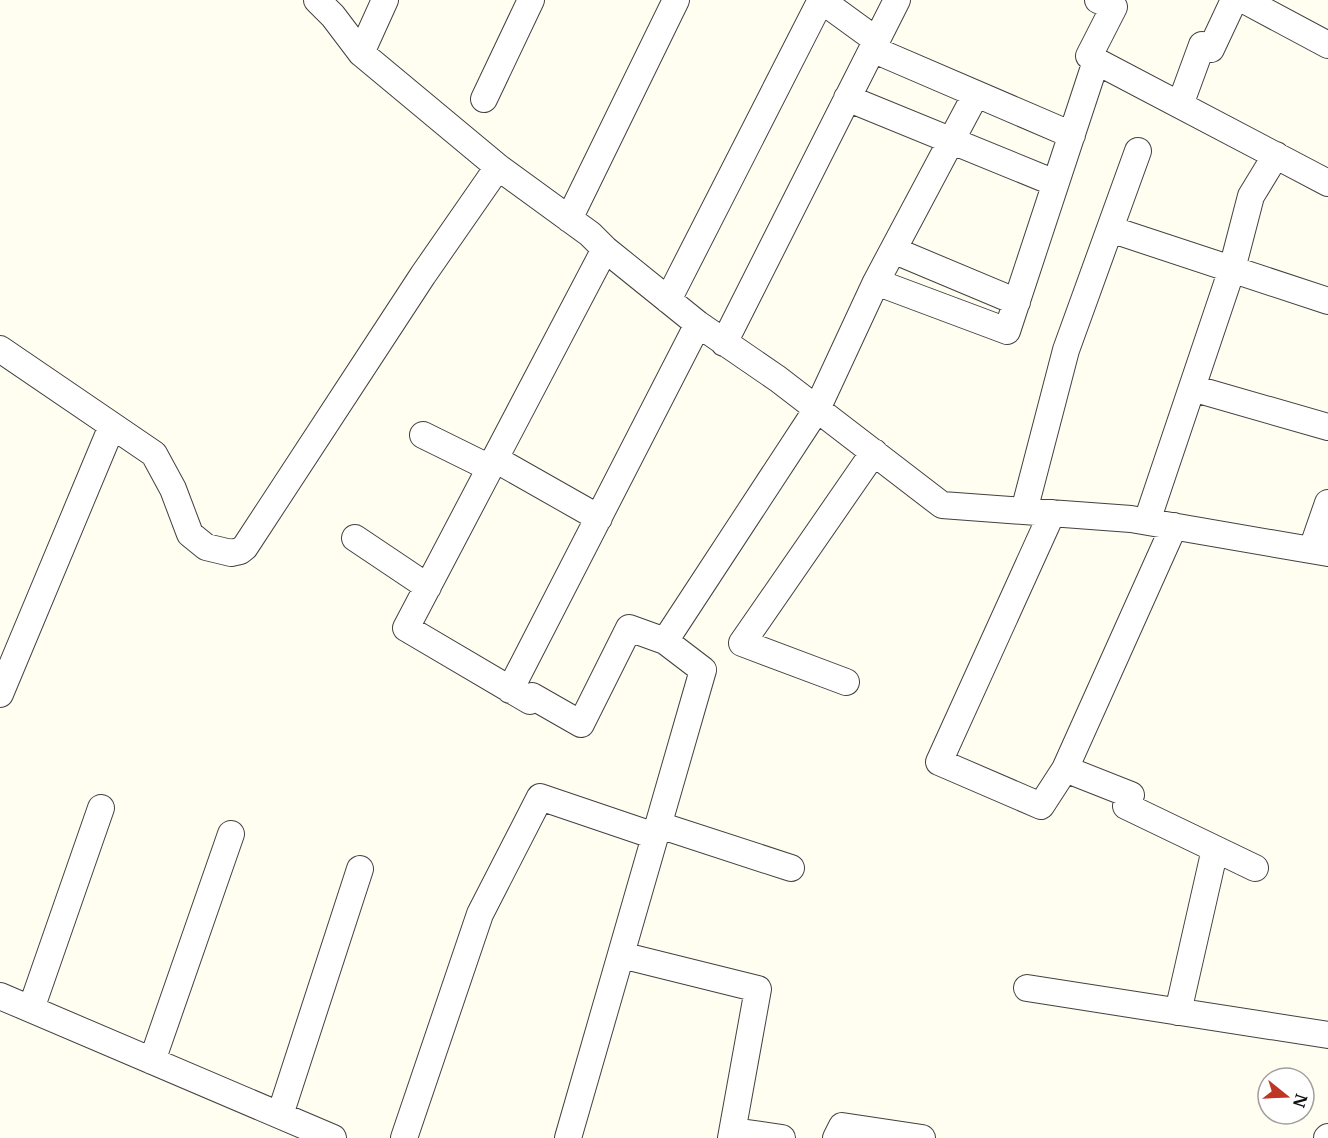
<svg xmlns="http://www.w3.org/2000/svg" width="1328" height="1138" font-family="Merriweather,serif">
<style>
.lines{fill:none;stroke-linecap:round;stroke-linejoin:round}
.minor-casing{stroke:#414141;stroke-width:28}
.minor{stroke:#fff;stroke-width:26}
</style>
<rect width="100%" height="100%" fill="#fffef0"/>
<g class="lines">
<defs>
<path id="minor" d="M317 0 333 16 361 53 498 167 590 234 605 249 698 324 778 379 942 505 1131 519 1328 553
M821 0 876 40
M1244 0 1328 45
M872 49 1072 135
M361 53 385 0
M1096 61 1328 183
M847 98 1055 183
M484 99 531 0
M1180 105 1202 45 1211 49 1234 0
M569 219 676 0
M1110 229 1328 301
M605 249 406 628 530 701 532 696 581 724 629 628 665 641
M893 250 1017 302
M876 282 976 94
M668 300 821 0
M724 343 897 0
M0 349 154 454 173 489 190 534 206 547 231 553 240 551 245 547 423 275 498 167
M1192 388 1328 427
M423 435 490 468
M495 459 599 518
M1024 511 1066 350 1138 151
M1052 513 939 762 1041 806 1065 769 1131 795 1126 806 1255 868
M1147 521 1232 269 1251 196 1276 155
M355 538 428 587
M1312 549 1328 503
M846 682 742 643 874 452
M510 690 698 324
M0 694 112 426
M1065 769 1174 526
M659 825 791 868
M621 955 758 989 731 1138
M1027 988 1328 1035
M0 996 333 1138
M31 1009 101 808
M1178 1012 1215 849
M152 1061 231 834
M280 1115 360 869
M733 1131 782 1138
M404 1138 480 914 540 797 655 836
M568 1138 703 670 665 641 817 409 876 282 1007 331 1096 61 1089 56 1114 7 1098 0
M836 1138 842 1126 922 1138
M1327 1138 1328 1137"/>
</defs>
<use href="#minor" class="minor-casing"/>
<use href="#minor" class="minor"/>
</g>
<g transform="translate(1286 1096) rotate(108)"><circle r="28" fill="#ffffff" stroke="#9f9f9f" stroke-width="1.5"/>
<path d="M0-4.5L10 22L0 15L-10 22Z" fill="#bf3526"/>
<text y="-9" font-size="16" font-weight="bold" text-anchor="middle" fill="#0e0e0e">N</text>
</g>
</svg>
